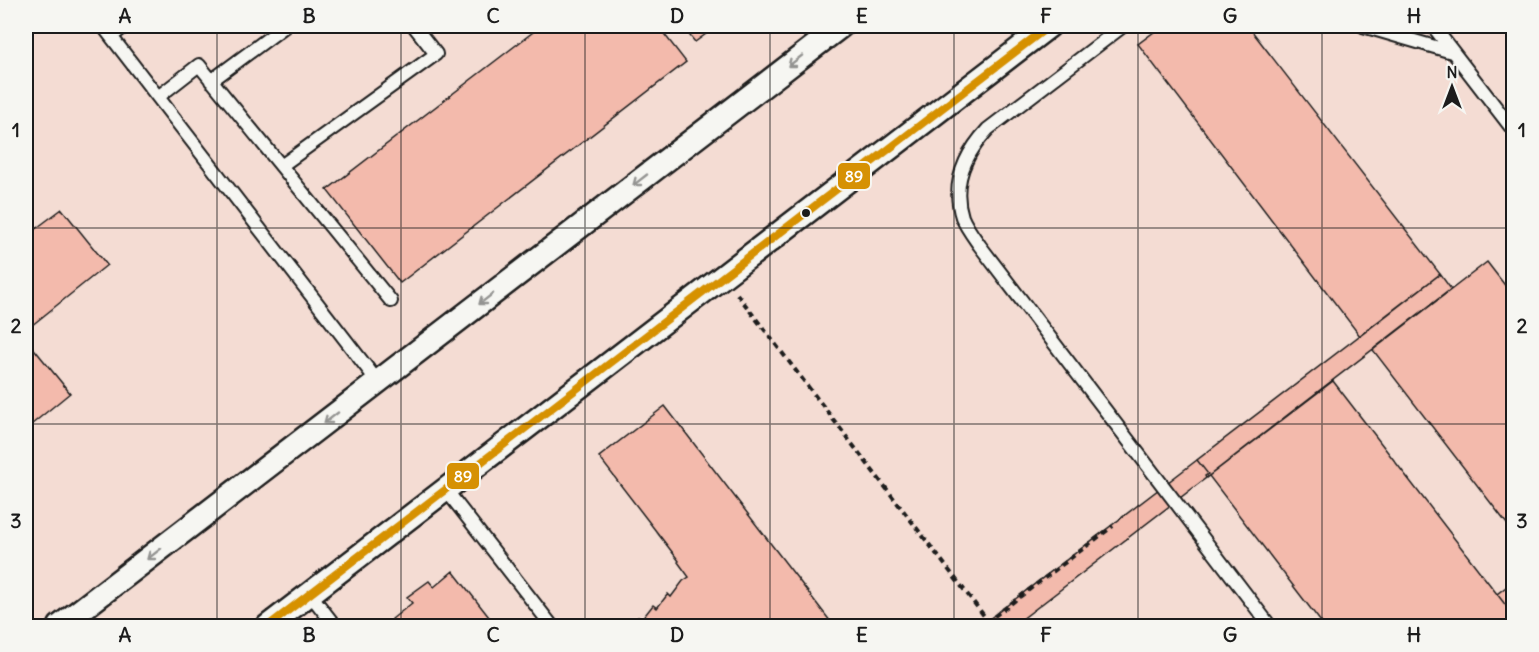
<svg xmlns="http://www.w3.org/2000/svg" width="1539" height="652" font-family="Delius,sans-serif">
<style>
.built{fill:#f4dcd3}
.building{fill:#f3baac;stroke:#1c1c1c;stroke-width:1.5}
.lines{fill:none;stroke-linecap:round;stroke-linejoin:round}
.lane-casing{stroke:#1c1c1c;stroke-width:16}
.street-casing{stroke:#1c1c1c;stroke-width:27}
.path{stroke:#1c1c1c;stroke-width:4;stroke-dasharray:6 4.5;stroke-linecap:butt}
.lane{stroke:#f6f6f2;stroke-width:12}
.street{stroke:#f6f6f2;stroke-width:22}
.bus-1-casing{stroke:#f6f6f2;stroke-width:12}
.bus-1{stroke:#d69104;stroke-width:8}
.oneway{stroke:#949492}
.grid{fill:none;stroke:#1c1c1c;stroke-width:1.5;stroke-opacity:0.55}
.bus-dot{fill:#1c1c1c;stroke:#f6f6f2;stroke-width:2}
.line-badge{stroke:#f6f6f2;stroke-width:2}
.badge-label{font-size:16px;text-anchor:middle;font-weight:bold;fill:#fff}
.neatline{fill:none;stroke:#1c1c1c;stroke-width:2}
.grid-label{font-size:20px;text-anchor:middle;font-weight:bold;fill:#1c1c1c}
</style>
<rect width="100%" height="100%" fill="#f5eae4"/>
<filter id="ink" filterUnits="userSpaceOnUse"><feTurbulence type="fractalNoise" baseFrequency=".0167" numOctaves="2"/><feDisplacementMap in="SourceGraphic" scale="12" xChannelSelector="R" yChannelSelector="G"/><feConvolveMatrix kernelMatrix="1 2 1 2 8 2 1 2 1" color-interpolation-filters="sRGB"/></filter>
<g filter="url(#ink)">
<path class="built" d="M26 26H1513V626H26Z"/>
<path class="building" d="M541 26H658L686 62 400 283 327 190Z
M682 26H717L695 42Z
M1162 26H1248L1440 274 1360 336 1138 44Z
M62 209 107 265 26 330V236Z
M1487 262 1514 297V533L1373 350Z
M1440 274 1451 289 1206 478 1205 476 1208 474 1197 460Z
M26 339 70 393 26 429Z
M1333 381 1514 616V626H1324L1209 476Z
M665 406 834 626H631L638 617 642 619 653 605 657 608 668 594 671 597 683 581 689 577 678 562 679 561 599 457Z
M1197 460 1208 474 1205 476 1206 478 1013 626H980Z
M453 571 496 626H398L392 619 412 603 407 597 429 581 434 587Z
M1514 581V608L1510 611 1497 594Z"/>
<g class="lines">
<defs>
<path id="lane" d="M103 26 378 382
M1123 26 988 129C965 154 951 183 962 217 966 227 973 236 980 246L1270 626
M1363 26 1452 52
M1433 26 1514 131
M112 36 125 26
M211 81 285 26
M158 97 199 65 391 301
M281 166 436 54 414 26
M446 490 552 626
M310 594 335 626"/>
<path id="street" d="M60 626 841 26
M268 626 1049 26"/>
</defs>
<use href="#lane" class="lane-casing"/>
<use href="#street" class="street-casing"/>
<path class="path" d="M737 294 988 621 1113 526"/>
<use href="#lane" class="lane"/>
<use href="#street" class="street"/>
<defs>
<path id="bus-1" d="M268 626 1049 26"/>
</defs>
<use href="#bus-1" class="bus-1-casing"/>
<use href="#bus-1" class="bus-1"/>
</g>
<defs><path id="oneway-shaft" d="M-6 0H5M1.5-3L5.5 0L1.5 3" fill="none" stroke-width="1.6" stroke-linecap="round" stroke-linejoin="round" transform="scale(1.5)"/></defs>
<g class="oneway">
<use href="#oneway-shaft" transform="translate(795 61) rotate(142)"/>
<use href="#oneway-shaft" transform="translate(640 180) rotate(142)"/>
<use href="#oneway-shaft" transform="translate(486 299) rotate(142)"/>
<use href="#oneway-shaft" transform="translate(331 418) rotate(142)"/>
<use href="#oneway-shaft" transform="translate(154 554) rotate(142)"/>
</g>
</g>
<path class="grid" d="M217 26V626M401 26V626M585 26V626M770 26V626M954 26V626M1138 26V626M1322 26V626M26 228H1514M26 424H1514"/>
<circle class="bus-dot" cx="806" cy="213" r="5"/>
<g class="line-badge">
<rect x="837" y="162" width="34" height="28" rx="6" fill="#d69104"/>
<rect x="446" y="462" width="34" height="28" rx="6" fill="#d69104"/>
</g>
<g class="badge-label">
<text x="854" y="182">89</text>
<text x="463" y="482">89</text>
</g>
<rect width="1539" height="652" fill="none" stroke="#f6f6f2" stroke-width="66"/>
<g transform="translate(1452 87)" stroke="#f6f6f2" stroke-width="4.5" paint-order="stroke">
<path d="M0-4.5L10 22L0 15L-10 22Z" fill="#1c1c1c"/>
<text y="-9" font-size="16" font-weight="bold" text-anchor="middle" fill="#1c1c1c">N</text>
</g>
<rect x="33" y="33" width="1473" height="586" class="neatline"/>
<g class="grid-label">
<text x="125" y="23">A</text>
<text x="309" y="23">B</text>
<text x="493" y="23">C</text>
<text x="677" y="23">D</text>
<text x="862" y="23">E</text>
<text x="1046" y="23">F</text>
<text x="1230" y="23">G</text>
<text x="1414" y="23">H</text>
<text x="16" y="137">1</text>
<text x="1522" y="137">1</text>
<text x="16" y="333">2</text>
<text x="1522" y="333">2</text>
<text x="16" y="528">3</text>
<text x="1522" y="528">3</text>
<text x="125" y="642">A</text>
<text x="309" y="642">B</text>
<text x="493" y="642">C</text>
<text x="677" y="642">D</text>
<text x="862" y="642">E</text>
<text x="1046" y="642">F</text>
<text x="1230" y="642">G</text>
<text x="1414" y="642">H</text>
</g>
</svg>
